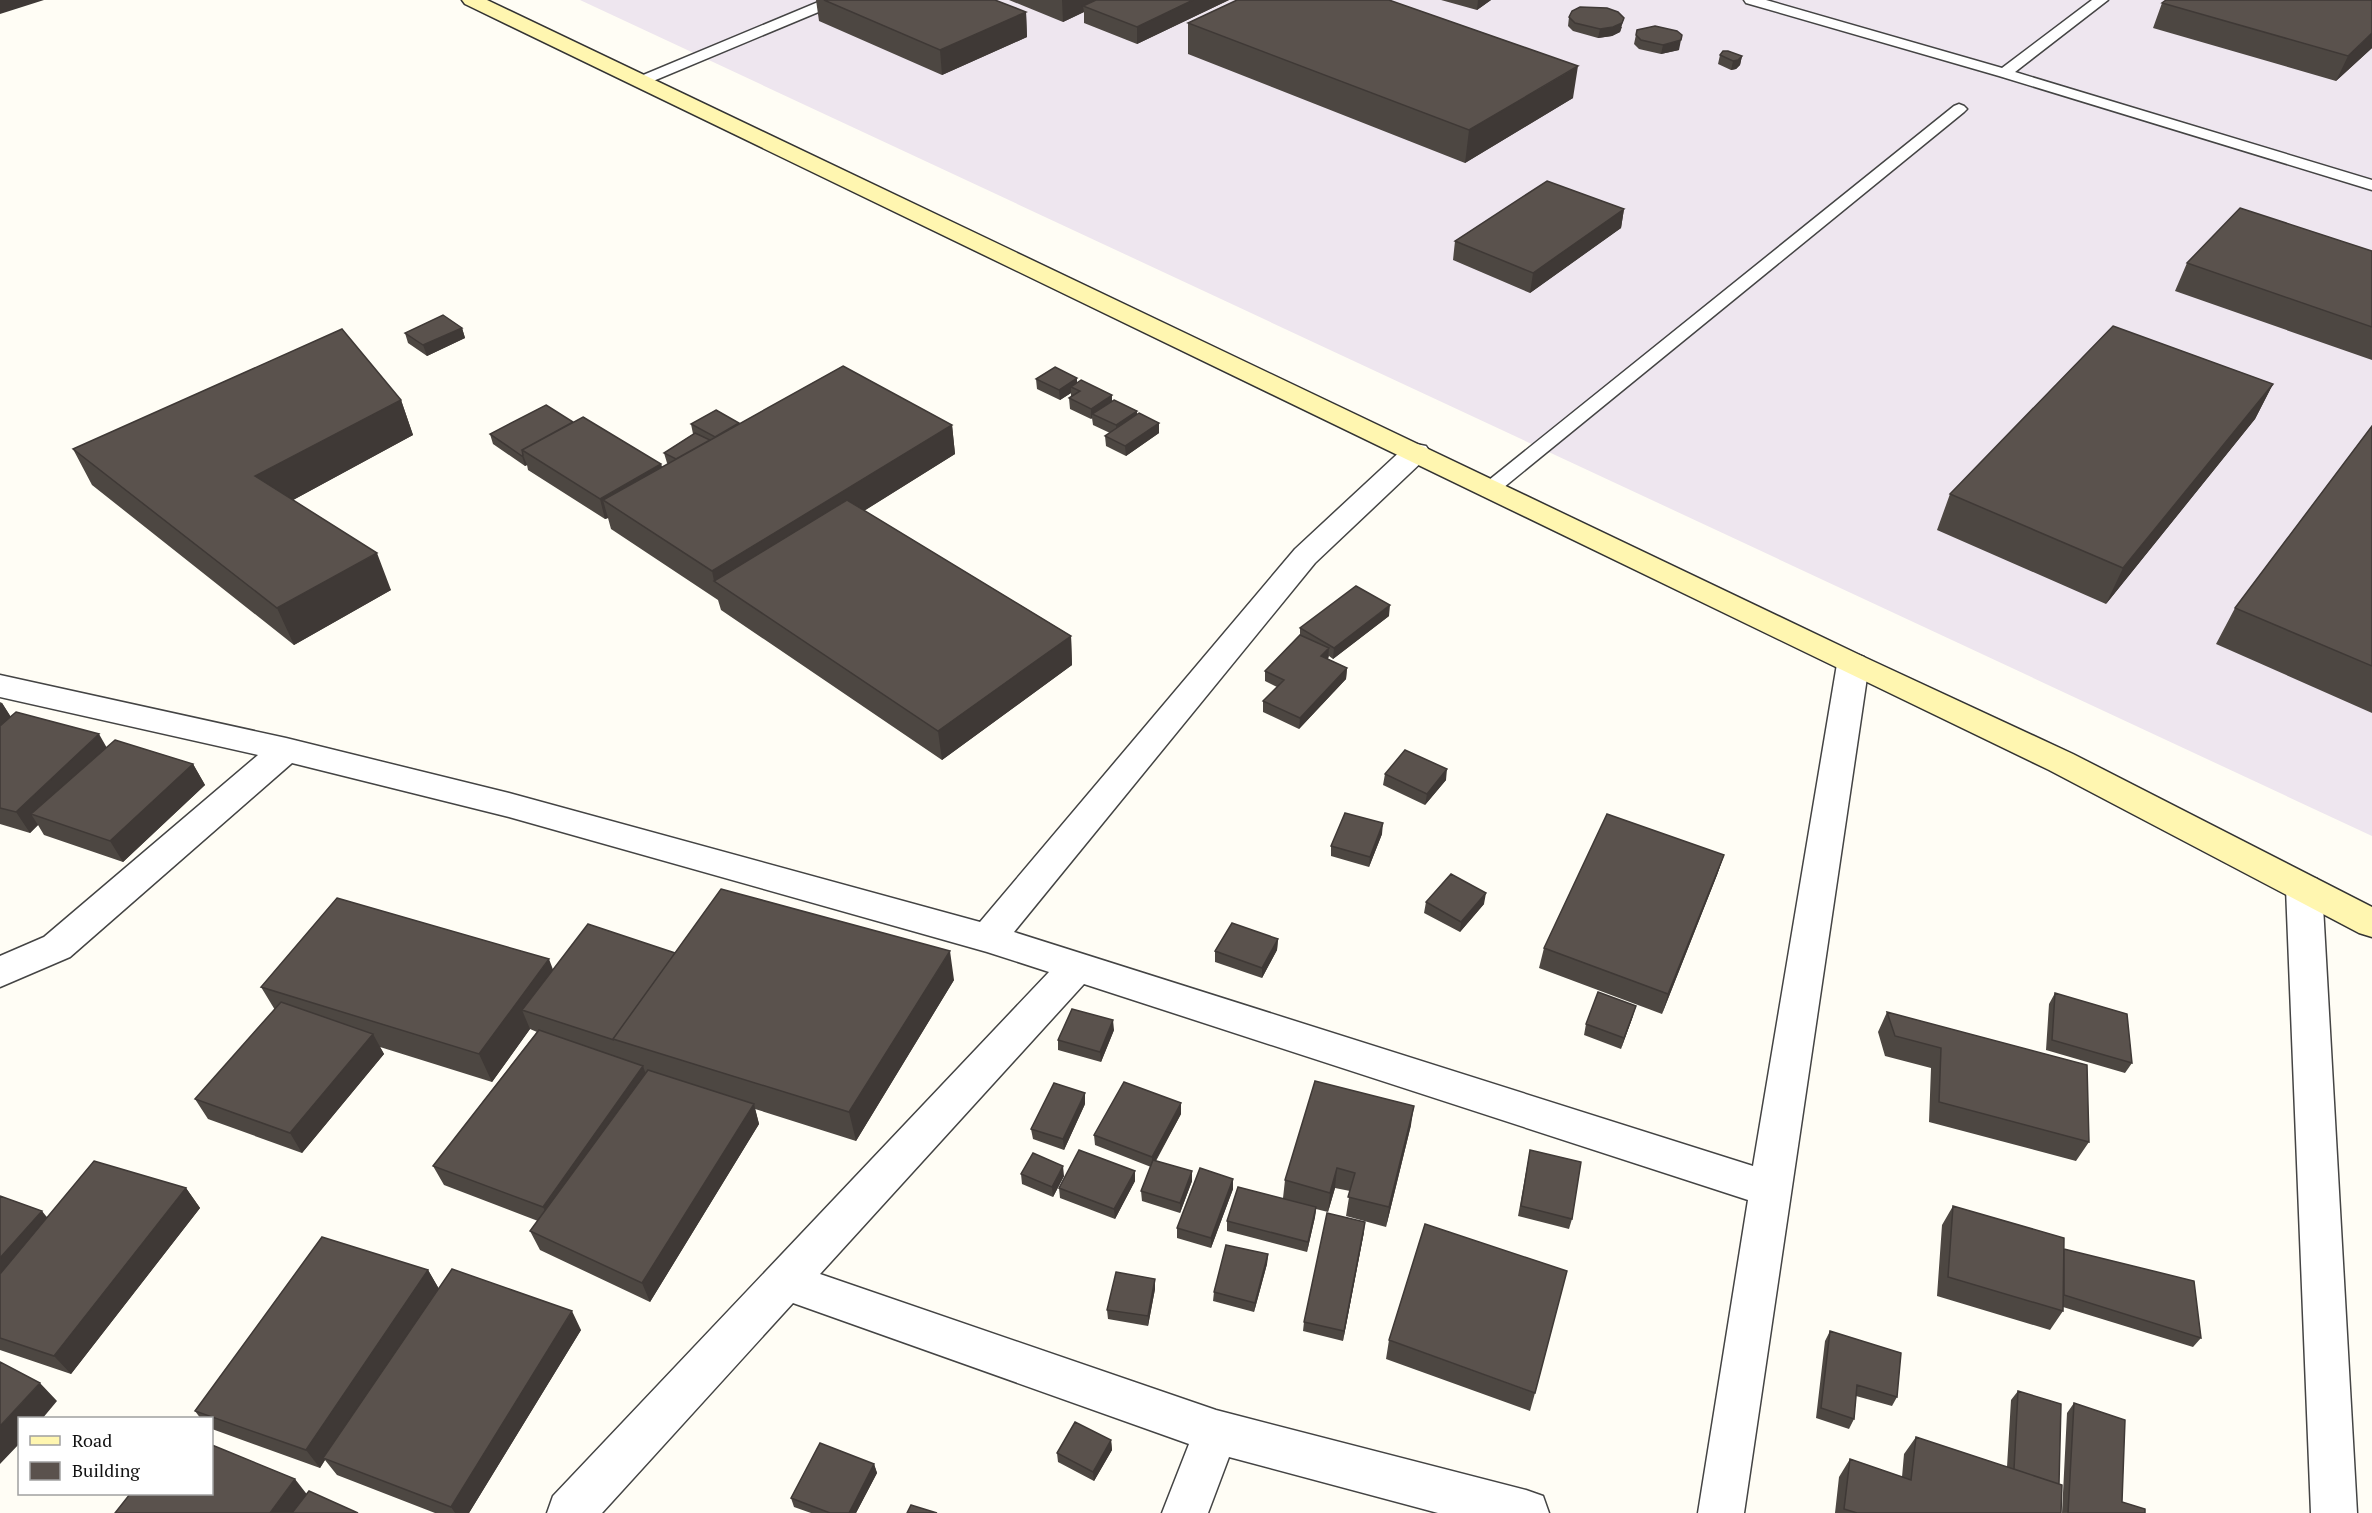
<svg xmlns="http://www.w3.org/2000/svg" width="2372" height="1513" font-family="'PT Serif',serif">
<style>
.industrial{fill:#eee6ef}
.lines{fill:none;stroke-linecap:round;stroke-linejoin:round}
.service-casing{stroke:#444;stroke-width:3}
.minor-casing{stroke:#444;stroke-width:3}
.secondary-casing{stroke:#333;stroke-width:3}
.service{fill:#fff;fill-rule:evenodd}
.minor{fill:#fff;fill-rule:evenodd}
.secondary{fill:#fff6b0;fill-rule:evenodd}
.wall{fill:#4d4742}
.shaded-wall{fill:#3f3936}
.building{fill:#5a524d;stroke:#3f3936;stroke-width:1.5}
</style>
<rect width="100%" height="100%" fill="#fffdf5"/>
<path class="industrial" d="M580 0H2372V836Z"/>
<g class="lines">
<defs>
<path id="service" d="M823 0H842L840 3 646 84H636L633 81 636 78Z
M1744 0H1766L2002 68 2092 0H2108L2015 72 2372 180V190L1999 76 1746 3Z
M1959 104 1964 106 1967 109 1964 112 1498 492 1491 494 1484 492 1481 488 1484 484 1954 106Z"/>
<path id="minor" d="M1416 444 1426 446 1430 452 1426 458 1315 563 1014 932 1753 1166 1837 664 1842 657 1853 653 1864 657 1869 664 1744 1513H1698L1748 1200 1084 984 820 1274 1216 1410 1526 1490 1543 1496 1549 1513H1438L1229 1457 1208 1513H1162L1189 1444 793 1303 602 1513H547L553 1496 1049 972 987 952 509 817 292 763 70 957 0 987V956L44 937 258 755 0 697V675L286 738 509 793 980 922 1295 549 1406 446Z
M2304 875 2317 879 2322 888 2357 1513H2311L2286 888 2291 879Z"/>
<path id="secondary" d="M462 0H487L1864 657 2073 754 2372 907V937L2359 933 2049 770 465 4Z"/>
</defs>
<use href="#service" class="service-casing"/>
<use href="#minor" class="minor-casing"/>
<use href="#secondary" class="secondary-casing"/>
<use href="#service" class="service"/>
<use href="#minor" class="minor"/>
<use href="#secondary" class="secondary"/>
</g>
<path class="wall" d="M816 0H995L1026 12 1027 37 942 75 819 21Z
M1009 0H1229L1137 44 1084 23V12L1063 22Z
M1441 0H1491L1477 10Z
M2162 3 2372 48 2336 81 2153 28Z
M1569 17 1622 27 1620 32 1612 36 1598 38 1573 31 1568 26Z
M1188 23 1573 98 1465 163 1188 54Z
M1637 30 1679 50 1661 54 1639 49 1634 44Z
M1720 55 1742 56 1740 65 1736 69 1731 70 1718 64Z
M1624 209 1621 228 1530 293 1453 260 1455 241Z
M2372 251V360L2175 291 2187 263Z
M462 328 465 338 427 356 408 343 405 333Z
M1077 378V382L1112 401 1137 411V414L1159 433 1126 456 1106 446 1105 436 1110 433 1093 425 1092 418 1091 419 1070 409 1069 398 1071 397V393L1060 400 1037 389 1036 379Z
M2273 384 2255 419 2106 604 1937 530 1950 494Z
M401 400 413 435 293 500 391 590 294 645 92 485 73 449Z
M573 422 661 464 662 467 668 464 667 463 664 453 693 434 691 424H740L952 425 955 454 864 511 1071 636 1072 665 942 760 721 610 718 600 611 529 608 518 605 519 528 470 527 465 525 466 493 444 490 434Z
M2372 426V713L2216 644 2235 608Z
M1389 616 1333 659 1329 656 1328 659 1347 668 1346 679 1299 729 1263 712V701L1277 687 1265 681V671L1300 636V628Z
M0 702 2 703 11 717 106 747 193 764 205 785 123 862 44 835 38 825 30 833 0 824Z
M1385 774 1446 780 1425 805 1383 785Z
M1382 834 1369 867 1331 856V846Z
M1724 855 1717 875 1662 1014 1539 968 1544 948Z
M1426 902 1484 904 1460 932 1424 913Z
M1278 939 1277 950 1262 978 1215 962V951Z
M675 953 954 980 856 1141 755 1109 759 1124 650 1302 540 1250 530 1231 538 1221 444 1185 433 1166 537 1032 530 1029 492 1082 380 1047 384 1054 302 1153 208 1119 195 1099 275 1010 261 987 553 970Z
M2055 993 2132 1063 2125 1073 2046 1050 2049 1004Z
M1887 1012 2089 1142 2076 1161 1929 1122 1931 1068 1885 1056 1878 1032Z
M1633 1016 1621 1049 1584 1035 1586 1024Z
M1114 1030 1101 1062 1058 1050V1040Z
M1085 1104 1064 1150 1033 1139 1031 1129Z
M1181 1114 1156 1161 1192 1181 1180 1213 1142 1201 1141 1191 1151 1167 1095 1145 1094 1135Z
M1411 1125 1386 1227 1346 1216 1350 1191 1335 1188 1328 1212 1316 1209 1315 1217 1307 1252 1227 1231V1221L1283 1198 1285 1180Z
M1530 1150 1572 1219 1569 1229 1518 1216Z
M1021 1174 1064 1176 1053 1197 1022 1184Z
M1233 1179V1189L1211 1248 1177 1238V1228Z
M1135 1181 1115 1219 1060 1198 1059 1188Z
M186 1188 200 1208 71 1374 0 1350V1196L47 1217Z
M1953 1206 2064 1249 2201 1338 2193 1347 2063 1307V1311L2050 1330 1937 1296 1942 1225Z
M1364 1232 1343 1341 1303 1331 1304 1322Z
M1268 1254 1267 1264 1254 1312 1213 1301 1214 1292Z
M428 1270 439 1289 581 1330 469 1513H435L337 1475 325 1460 320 1468 212 1429V1419H201L195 1411Z
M1155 1279V1289L1148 1326 1108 1319 1107 1310Z
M1830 1331 1897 1397 1892 1406 1856 1396 1854 1419 1849 1429 1816 1418 1825 1341Z
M1389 1340 1535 1393 1530 1411 1386 1359Z
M2018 1391 2059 1484 2061 1513H1835L1839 1477 1850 1459 1902 1477 1904 1454 1916 1437 2007 1467 2011 1400Z
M2074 1403 2122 1502 2145 1513H2062L2067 1413Z
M1111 1440 1112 1450 1094 1481 1058 1462 1057 1453Z
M874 1464 877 1473 856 1513H811L794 1507 791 1498Z"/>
<path class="shaded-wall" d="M0 0H44L0 14Z
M1062 0H1112L1083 6 1084 12 1063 22Z
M1193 0H1229L1137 44V27Z
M1478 0H1491L1477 10Z
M1026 12 1027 37 942 75 940 50Z
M1624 18 1620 32 1612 36 1598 38 1600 29Z
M2372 33V48L2336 81 2348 56Z
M1681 40 1679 50 1661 54 1663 45Z
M1742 56 1740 65 1736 69 1731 70 1733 61Z
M1578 66 1573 98 1465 163 1469 130Z
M1624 209 1621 228 1530 293 1533 273Z
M462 328 465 338 427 356 423 345Z
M1077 378V389L1071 387V393L1060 400 1059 390Z
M2273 384 2255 419 2106 604 2123 568Z
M1112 395V405L1092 414V418L1091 419V409Z
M401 400 413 435 271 512 255 476Z
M1137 411V421L1117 436 1116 425Z
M1159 423V433L1126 456 1125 446Z
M952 425 955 454 732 593 714 581 712 571Z
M523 455 527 465 525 466 522 456Z
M661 464 666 484 603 500 608 518 605 519 600 499Z
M377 553 391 590 294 645 277 608Z
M1390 605 1389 616 1333 659 1334 648Z
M1071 636 1072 665 942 760 938 731Z
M1329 648 1328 659 1320 667 1321 656Z
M1347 668 1346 679 1299 729 1300 718Z
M2 703 15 724 0 736V704Z
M99 734 111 755 31 814 38 825 30 833 16 812Z
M193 764 205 785 123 862 110 841Z
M1447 769 1446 780 1425 805 1427 794Z
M1383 823 1382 834 1369 867 1370 857Z
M1724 855 1717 875 1662 1014 1668 994Z
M1486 893 1484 904 1460 932 1461 922Z
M1278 939 1277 950 1262 978V968Z
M950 951 954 980 856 1141 849 1112Z
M549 959 560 988 522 1010 530 1029 492 1082 479 1054Z
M1636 1006 1633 1016 1621 1049 1624 1038Z
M1113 1020 1114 1030 1101 1062 1100 1052Z
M373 1034 384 1054 302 1153 290 1133Z
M643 1066 650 1086 552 1226 543 1207Z
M1085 1093V1104L1064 1150 1063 1139Z
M1181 1103V1114L1152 1167V1157Z
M754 1104 759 1124 650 1302 642 1283Z
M1414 1106 1411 1125 1386 1227 1389 1207Z
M1063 1166 1064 1176 1053 1197 1052 1187Z
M1337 1168 1335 1188 1328 1212 1330 1193Z
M1135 1171V1181L1115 1219 1114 1209Z
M1192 1171V1181L1180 1213V1203Z
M1233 1179V1189L1211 1248V1238Z
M186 1188 200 1208 71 1374 54 1356Z
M1316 1207 1315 1217 1307 1252 1308 1242Z
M42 1211 58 1231 0 1296V1258Z
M1365 1222 1364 1232 1343 1341 1344 1331Z
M1268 1254 1267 1264 1254 1312 1255 1303Z
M428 1270 439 1289 323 1458 325 1460 320 1468 306 1450Z
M1155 1279V1289L1148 1326V1316Z
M572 1311 581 1330 469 1513H455L451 1507Z
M40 1383 57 1401 42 1419H20V1443L0 1464V1426Z
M1111 1440 1112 1450 1094 1481 1093 1472Z
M874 1464 877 1473 856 1513H849Z
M295 1479 309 1497 297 1513H270Z"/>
<path class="building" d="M824 0H995L1026 12 940 50Z
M1096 0H1193L1137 27 1083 6Z
M1237 0H1389L1578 66 1469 130 1188 23Z
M2166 0H2372V33L2348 56 2162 3Z
M1580 7 1607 8 1618 12 1624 18 1622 23 1613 27 1600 29 1575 23 1569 17 1572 11Z
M1655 26 1677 31 1682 35 1681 40 1663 45 1641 40 1636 35 1637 30Z
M1723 51H1728L1742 56 1738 60 1733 61 1720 55Z
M1547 181 1624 209 1533 273 1455 241Z
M2240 208 2372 251V327L2187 263Z
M443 315 462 328 423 345 405 333Z
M2113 326 2273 384 2123 568 1950 494Z
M342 329 401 400 255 476 377 553 277 608 73 449Z
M843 366 952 425 712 571 603 500Z
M1055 367 1077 378 1059 390 1036 379Z
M1081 380 1112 395 1091 409 1069 398 1080 391 1071 387Z
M1114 400 1137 411 1116 425 1092 414Z
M546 405 573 422 522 450 523 455 522 456 490 434Z
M716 410 739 423 715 437 691 424Z
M1139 413 1159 423 1125 446 1105 436Z
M583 417 661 464 600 499 522 450Z
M2372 426V666L2235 608Z
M695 433 710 440 676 459 664 453Z
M847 500 1071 636 938 731 714 581Z
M1356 586 1390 605 1334 648 1300 628Z
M1300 635 1329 648 1321 656 1347 668 1300 718 1263 701 1284 680 1265 671Z
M16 712 99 734 16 812 0 808V726Z
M115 740 193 764 110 841 31 814Z
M1405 750 1447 769 1427 794 1385 774Z
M1345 813 1383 823 1370 857 1331 846Z
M1607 814 1724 855 1668 994 1544 948Z
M1451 874 1486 893 1461 922 1426 902Z
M721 889 950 951 849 1112 613 1039Z
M337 898 549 959 479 1054 261 987Z
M1232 923 1278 939 1262 968 1215 951Z
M588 924 675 953 613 1039 614 1040 522 1010Z
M1598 992 1636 1006 1624 1038 1586 1024Z
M2055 993 2127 1014 2132 1063 2052 1040Z
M281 1002 373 1034 290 1133 195 1099Z
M1072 1009 1113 1020 1100 1052 1058 1040Z
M1887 1012 2087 1065 2089 1142 1939 1102 1941 1048 1895 1036Z
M539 1030 643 1066 543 1207 433 1166Z
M648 1070 754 1104 642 1283 530 1231Z
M1315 1081 1414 1106 1389 1207 1348 1197 1355 1173 1337 1168 1330 1193 1285 1180Z
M1124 1082 1181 1103 1152 1157 1094 1135Z
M1054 1083 1085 1093 1063 1139 1031 1129Z
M1079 1150 1135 1171 1114 1209 1059 1188Z
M1530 1150 1581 1162 1572 1219 1521 1206Z
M1033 1153 1063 1166 1052 1187 1021 1174Z
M1153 1160 1192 1171 1180 1203 1141 1191Z
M94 1161 186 1188 54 1356 0 1338V1274Z
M1200 1168 1233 1179 1211 1238 1177 1228Z
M1238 1187 1316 1207 1308 1242 1227 1221Z
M0 1196 42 1211 0 1258Z
M1953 1206 2064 1238 2063 1311 1948 1277Z
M1327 1213 1365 1222 1344 1331 1304 1322Z
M1425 1224 1567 1271 1535 1393 1389 1340Z
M322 1237 428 1270 306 1450 195 1411Z
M1226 1245 1268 1254 1255 1303 1214 1292Z
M2064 1249 2194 1281 2201 1338 2064 1295Z
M452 1269 572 1311 451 1507 323 1458Z
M1116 1272 1155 1279 1148 1316 1107 1310Z
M1830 1331 1901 1353 1897 1397 1857 1385 1854 1419 1821 1408Z
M0 1362 40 1383 0 1426Z
M2018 1391 2061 1404 2059 1484 2014 1469Z
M2074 1403 2125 1420 2122 1502 2145 1509V1513H2068Z
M1075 1422 1111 1440 1093 1472 1057 1453Z
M1916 1437 2062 1485 2061 1513H1857L1844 1509 1850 1459 1911 1480Z
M820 1443 874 1464 849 1513H830L791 1498Z
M212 1445 295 1479 270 1513H115L130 1494H212Z
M309 1491 358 1513H292Z
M911 1505 937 1513H907Z"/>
<rect x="18" y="1417" width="195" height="78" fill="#ffffff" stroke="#a0a0a0" stroke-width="1.5"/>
<rect x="30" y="1436" width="30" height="9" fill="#fff6b0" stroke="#a0a0a0" stroke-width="1.5"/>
<text x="72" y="1447" font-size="18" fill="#111111">Road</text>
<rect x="30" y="1462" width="30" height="18" fill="#5a524d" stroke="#a0a0a0" stroke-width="1.5"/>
<text x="72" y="1477" font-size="18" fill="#111111">Building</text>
</svg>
